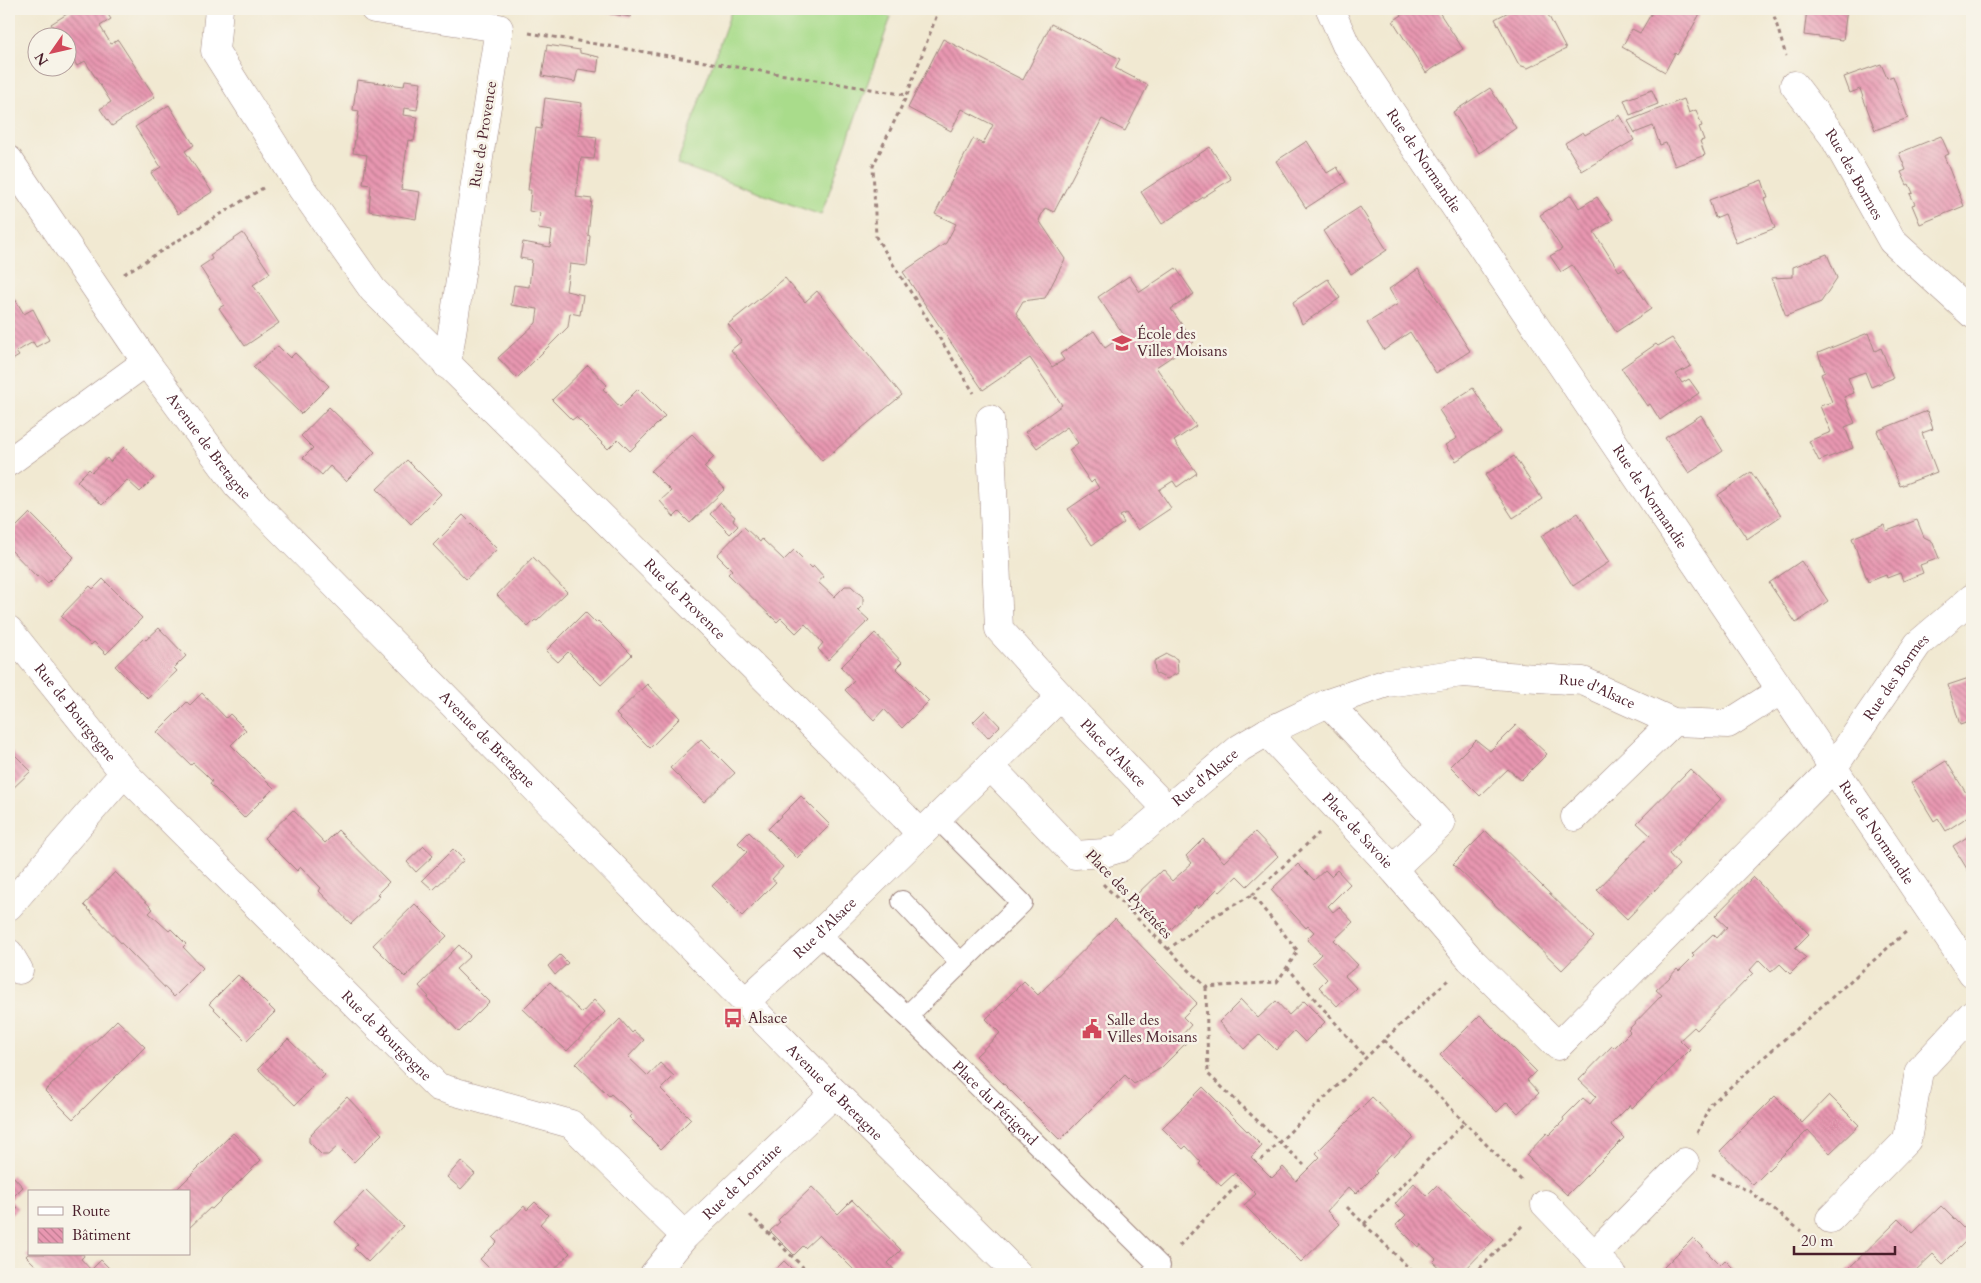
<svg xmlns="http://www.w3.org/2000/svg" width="1981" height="1283" font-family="Cardo,serif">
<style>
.pitch{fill:#a9dc8b;stroke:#7a7e5b}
.building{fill:url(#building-back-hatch)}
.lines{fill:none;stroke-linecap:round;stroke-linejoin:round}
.lane-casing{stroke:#9e847e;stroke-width:22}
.street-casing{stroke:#9e847e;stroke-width:29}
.secondary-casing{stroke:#9e847e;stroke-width:29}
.path{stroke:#9e847e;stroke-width:3;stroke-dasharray:4 4;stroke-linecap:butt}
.lane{stroke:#fff;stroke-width:20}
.street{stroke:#fff;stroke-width:28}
.secondary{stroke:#fff;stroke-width:28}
.labels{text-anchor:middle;stroke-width:5;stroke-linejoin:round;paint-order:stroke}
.street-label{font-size:15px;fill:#4a1f2b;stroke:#f7f3e8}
.poi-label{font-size:15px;fill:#4a1f2b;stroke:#f7f3e8;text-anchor:start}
</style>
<defs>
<pattern id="building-back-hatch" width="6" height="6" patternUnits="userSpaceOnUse" patternTransform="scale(1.25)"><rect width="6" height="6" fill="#e897b1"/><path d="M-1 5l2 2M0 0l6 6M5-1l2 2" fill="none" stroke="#be7b90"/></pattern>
</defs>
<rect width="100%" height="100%" fill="#f7f3e8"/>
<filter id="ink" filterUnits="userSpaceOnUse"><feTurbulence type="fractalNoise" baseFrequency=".02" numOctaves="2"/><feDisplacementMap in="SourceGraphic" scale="10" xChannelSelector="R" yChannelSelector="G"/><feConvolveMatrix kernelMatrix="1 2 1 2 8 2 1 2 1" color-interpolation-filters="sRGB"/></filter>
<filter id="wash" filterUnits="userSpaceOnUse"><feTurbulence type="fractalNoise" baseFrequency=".0096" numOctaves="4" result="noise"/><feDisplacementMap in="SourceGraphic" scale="20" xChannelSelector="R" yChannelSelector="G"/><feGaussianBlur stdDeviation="1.12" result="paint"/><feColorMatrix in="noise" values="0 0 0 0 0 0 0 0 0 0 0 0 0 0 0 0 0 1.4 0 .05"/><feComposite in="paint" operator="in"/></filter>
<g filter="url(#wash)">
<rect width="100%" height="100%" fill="#f1e9d2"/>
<path class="pitch" d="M732 9H867L891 17 821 215 677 164Z"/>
<g id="blocks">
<path class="building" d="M75 9H104L111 19 100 26 111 44 118 40 155 97 112 126 100 109 111 102 85 61 77 66 68 50V38H60L51 24Z
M581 9H632L631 17Z
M1411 9H1437L1463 49 1426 73 1393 21Z
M1514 9H1545L1566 49 1528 68 1519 65 1495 19Z
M1654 9 1702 10 1677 55 1675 53 1665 72 1622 47 1632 29 1640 33Z
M1807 9H1847L1843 40 1804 35Z
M1051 24 1120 59 1115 68 1148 85 1125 131 1102 119 1054 212 1045 208 1039 220 1065 259 1045 298 1023 301 1016 313 1052 367 1064 360 1060 354 1094 331 1105 348 1124 335 1098 297 1129 276 1140 292 1176 268 1194 294 1171 309 1194 342 1156 367 1196 426 1174 441 1197 473 1177 487 1173 481 1159 490 1171 508 1138 530 1126 513 1120 516 1124 523 1092 545 1068 509 1099 488 1094 480 1091 483 1069 450 1078 443 1067 427 1037 448 1025 432 1062 405 1030 358 983 390 903 272 946 243 956 224 935 214 973 139 983 144 993 125 962 109 951 131 908 108 943 39 1023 80Z
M547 45 580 50V53L599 57 597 72 578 69 575 82 542 76Z
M1881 64 1887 78 1893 76 1908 118 1875 130 1860 89 1850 93 1844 77Z
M357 80 404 86 405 80 421 82 417 110 404 108 403 115 418 117 414 141 408 140 401 189 420 192 416 219 369 211 371 185 363 184 367 155 353 153 359 111 353 110Z
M1490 88 1516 128 1479 153 1453 112Z
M1652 90 1658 104 1630 115 1624 100Z
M545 98 582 103 578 135 597 137 594 159 581 158 576 197 592 199 588 235 590 236 587 266 570 264 566 291 583 295 580 315 570 313 568 327 517 378 498 358 536 323 538 309 511 305 514 285 529 287 532 260 520 258 523 242 550 247 552 231 538 229 540 213 529 211 531 190H528L536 128 541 129Z
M1684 99 1689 113 1696 110 1702 126 1699 127 1704 140 1700 141 1705 155 1675 166 1666 143 1660 145 1653 126 1635 133 1628 121Z
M169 105 194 145 185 151 212 192 178 214 151 173 161 167 135 127Z
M1620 115 1634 140 1582 171 1565 143 1583 132 1585 135Z
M1941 136 1949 154 1944 156 1964 206 1920 224 1912 205 1915 204 1910 194 1913 193 1909 184 1907 185 1901 172 1906 170 1899 153Z
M1307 141 1327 173 1337 167 1346 182 1306 208 1276 161Z
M1210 147 1231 179 1162 224 1141 192Z
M1762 180 1768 198 1764 199 1775 228 1736 243 1725 214 1715 218 1709 200Z
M1571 195 1579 208 1597 197 1613 220 1594 232 1619 271 1624 268 1651 309 1616 332 1572 265 1561 272 1550 256 1562 249 1540 215Z
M1360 207 1387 250 1351 274 1323 231Z
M243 233 270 273 253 285 279 323 245 346 219 308 224 305 200 267 212 259 210 255Z
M1827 254 1837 278 1821 302 1786 316 1771 278 1793 277V267Z
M1418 269 1470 351 1436 373 1410 332 1384 350 1367 323 1398 304 1389 289Z
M785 278 805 302 817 291 902 395 822 461 731 350 742 341 728 324Z
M1328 279 1340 298 1302 324 1293 302Z
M15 299 24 314 33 309 49 340 36 347 33 342 16 352 19 356 9 362V303Z
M1868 333 1875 351 1881 348 1893 378 1871 387 1865 372 1848 378 1854 393 1844 397 1855 423 1845 427 1853 448 1819 461 1809 441 1831 432 1820 406 1832 402 1821 374 1825 372 1818 353Z
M1672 338 1691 366 1676 374 1682 383 1689 379 1699 393 1660 420 1650 404 1647 406 1621 368 1656 344 1658 346Z
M278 346 290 358 295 353 329 386 301 414 253 367Z
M588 365 607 385 603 389 620 407 638 389 665 416 630 451 618 439 608 449 576 417 572 420 552 400Z
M1473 388 1501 432 1456 461 1445 445 1457 438 1439 410Z
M329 407 375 452 346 481 330 466 322 475 303 458 313 448 301 436Z
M1927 411 1933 429 1922 433 1937 472 1900 486 1877 431Z
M1701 415 1723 451 1689 473 1665 438Z
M692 434 714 457 704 467 725 489 690 523 679 512 674 517 660 501 671 491 651 471Z
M124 447 154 478 140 492 127 480 102 505 77 481 89 469 92 472 107 458 110 462Z
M1514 456 1542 499 1513 518 1485 475Z
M407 460 441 494 411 524 377 489Z
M1751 472 1781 516 1747 539 1718 495Z
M720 503 735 517 733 520 738 526 730 534 710 514Z
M30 513 74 557 48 583 39 575 37 577 9 548V534Z
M1578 513 1609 562 1573 586 1541 536Z
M463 515 497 549 466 579 433 545Z
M1917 520 1924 537 1932 541 1939 558 1920 565 1923 573 1903 581 1900 573 1887 578 1886 575 1868 582 1852 538 1884 525 1887 531Z
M744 527 760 542 762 539 784 560 794 550 812 568 814 566 824 577 818 582 834 597 845 586H851L863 597V605L858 610 869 620 828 660 818 649 823 643 805 624 796 633 781 618 777 622 728 574 732 570 717 555Z
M533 557 567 592 537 621 535 620 528 627 497 595Z
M1801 561 1828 601 1796 623 1769 583Z
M103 579 142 618 106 654 94 642 91 645 61 616 90 586 93 589Z
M585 612 596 623 598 621 632 655 601 685 568 652 558 662 546 651Z
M159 628 186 656 174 668 177 671 148 699 115 666 144 638 146 640Z
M875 633 902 662 896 668 929 701 902 728 884 709 874 720 845 690 854 681 841 667Z
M1167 654 1177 659 1178 673 1167 679 1155 673 1154 661Z
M1972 677V721L1960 725 1948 685Z
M647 684 680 718 650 748 616 714Z
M202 693 226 718 230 714 246 730 231 745 274 788 244 818 210 784 212 781 204 773 193 763 191 765 157 732 187 702 190 705Z
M985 710 1000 726 988 738 973 722Z
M1516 725 1547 754 1521 780 1508 769 1480 796 1450 766 1476 740 1490 751Z
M701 739 735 773 704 802 670 768Z
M9 743 12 747 9 749 31 771 9 792Z
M1946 761 1968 796 1972 794V814L1946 831 1938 818 1934 821 1911 783Z
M1690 769 1721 799 1669 854 1679 865 1627 919 1597 890 1650 835 1637 823Z
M801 796 830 825 797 858 768 829Z
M293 810 325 843 338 830 389 882 377 894 380 896 351 924 319 891 321 888 301 867 297 871 264 838Z
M1486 831 1594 937 1562 970 1453 864Z
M749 832 783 867 772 879 776 882 742 916 712 886 747 852 738 843Z
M1255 832 1278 856 1247 886 1237 876 1220 892 1217 889 1198 908 1196 905 1168 932 1134 897 1162 870 1172 881 1192 863 1186 856 1203 839 1224 862Z
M1972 834V877L1953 846Z
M424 846 433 856 416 872 407 862Z
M453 849 464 860 433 890 422 880Z
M1298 864 1314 880 1325 870 1331 876 1337 870 1350 884 1328 906 1333 912 1339 907 1353 922 1334 940 1358 965 1345 976 1356 988 1337 1006 1319 987 1327 979 1312 963 1321 954 1307 939 1314 932 1308 926 1306 928 1271 890Z
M115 872 153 909 149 913 169 931 171 929 186 944 183 947 203 968 174 997 84 905Z
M1753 877 1809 934 1795 948 1806 958 1790 974 1780 964 1771 972 1759 960 1750 970 1753 973 1697 1030 1694 1027 1680 1040 1690 1050 1632 1108 1630 1105 1612 1123 1611 1125 1624 1138 1567 1195 1526 1155 1547 1133 1549 1135 1564 1120 1563 1118 1583 1098 1590 1104 1596 1096 1579 1080 1612 1046 1614 1048 1630 1032 1628 1030 1662 995 1656 990 1669 978 1677 969 1679 971 1694 956 1692 954 1713 934 1717 938 1727 927 1715 916Z
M415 904 447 936 405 977 373 945Z
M1115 919 1197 1003 1183 1017 1191 1025 1183 1034 1189 1040 1161 1068 1134 1084 1125 1075 1060 1140 976 1056 1000 1033 986 1019 1024 981 1038 995Z
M459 945 470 956 456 969 489 1002 459 1032 427 998 429 997 419 986Z
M560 955 568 963 555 975 548 966Z
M238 975 275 1012 246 1041 209 1004Z
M550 982 582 1013 594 1000 605 1012 567 1051 523 1009Z
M1241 1000 1258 1018 1276 1001 1289 1015 1304 1001 1325 1022 1305 1042 1294 1031 1276 1050 1260 1034 1244 1049 1219 1022Z
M1480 1015 1536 1071 1527 1080 1539 1093 1518 1113 1507 1102 1497 1112 1440 1055Z
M620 1019 632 1033 634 1031 644 1040 628 1057 648 1076 660 1063 674 1076 661 1089 691 1119 661 1149 629 1117 632 1114 621 1103 611 1094 609 1096 576 1064Z
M117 1020 145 1047 73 1119 45 1091Z
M288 1039 325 1075 295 1105 258 1069Z
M1203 1087 1262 1146 1251 1157 1272 1178 1283 1167 1296 1181 1320 1157 1316 1153 1372 1097 1413 1137 1394 1157 1391 1154 1375 1171 1377 1173 1356 1194 1349 1187 1327 1211 1340 1224 1301 1262 1244 1205 1256 1194 1235 1173 1221 1186 1199 1164 1201 1162 1186 1146 1183 1149 1162 1128Z
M1829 1095 1859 1125 1830 1153 1808 1130 1753 1185 1720 1151 1775 1096 1802 1123Z
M347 1097 382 1134 354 1162 338 1146 328 1155H322L309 1142V1136Z
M233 1133 261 1160 212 1209 210 1208 189 1228V1192H174Z
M461 1161 475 1174 461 1189 447 1177Z
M12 1175 23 1187 10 1200 18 1208 9 1218V1178Z
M1414 1183 1426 1196 1437 1185 1494 1240 1461 1274H1446L1433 1262 1436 1259 1420 1244 1418 1247 1396 1225 1406 1215 1395 1204Z
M812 1187 838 1214 852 1200 901 1250 888 1263 898 1274H858L819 1235 805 1248 803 1246 794 1255 770 1231 780 1222 778 1220Z
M366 1190 403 1226 368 1262 354 1248 358 1244 335 1222Z
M535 1202 548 1215 540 1224 570 1253 550 1274H495L480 1259 497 1242 493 1238 524 1206 527 1210Z
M1941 1206 1971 1236 1943 1264 1933 1254 1912 1274H1847L1845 1272 1899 1219 1913 1233Z
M1693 1238 1720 1265 1725 1260 1739 1274H1670L1664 1267Z
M28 1254H83L84 1256 81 1259 91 1270 101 1260 111 1270 107 1274H44L26 1256Z
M784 1261 797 1274H771Z"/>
</g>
</g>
<g filter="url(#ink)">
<use href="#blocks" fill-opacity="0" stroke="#9e847e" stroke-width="1"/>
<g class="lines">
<defs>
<g id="lane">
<path d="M902 901 961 963"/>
<path id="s1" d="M819 934 907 1016 1160 1266 1152 1274"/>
<path d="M907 1016 1022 903 937 818"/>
</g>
<g id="street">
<path id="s2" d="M219 9 215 51 302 189 373 290 904 816 921 834"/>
<path d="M374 9 499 28 447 365"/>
<path id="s3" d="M1330 9 1346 45C1555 354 1762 665 1972 973"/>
<path id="s4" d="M1794 85 1833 136 1892 241 1972 314"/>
<path id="s5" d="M990 419 999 629 1080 718 1167 809"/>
<path d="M9 462 146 362"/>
<path id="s6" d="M9 630 124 773 438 1087 571 1124 685 1236"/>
<path id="s7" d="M1267 732 1393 869 1441 824 1328 703"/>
<path d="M990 766 1060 697"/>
<path d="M1575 817 1673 722"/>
<path id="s8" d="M1393 869 1470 959 1558 1046 1833 768 1918 644 1972 598"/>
<path d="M9 906 124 773"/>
<path d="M9 953 19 970"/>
<path id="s9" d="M745 1002 819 934 990 766 1075 855 1104 853 1121 848 1240 748 1267 732 1328 703 1387 683 1462 673 1583 681 1673 722 1728 724 1780 691"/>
<path d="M1545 1204 1594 1255"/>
<path d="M1830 1219 1907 1140 1919 1071 1972 1014"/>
<path id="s10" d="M654 1274 685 1236 835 1093"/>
<path d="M1612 1274 1594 1255 1685 1162"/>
</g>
<g id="secondary">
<path id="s11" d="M9 160 146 362 237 485 835 1093 1018 1274"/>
</g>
</defs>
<use href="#lane" class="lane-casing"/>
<use href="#street" class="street-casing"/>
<use href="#secondary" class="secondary-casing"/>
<path class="path" d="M939 9 907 95 873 166 876 237 974 393
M1772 9 1786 56
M529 33 907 95
M124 274 263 188
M1103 884 1206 987 1277 982 1298 951 1252 895 1212 917 1167 950
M1252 895 1319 833
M1287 967 1366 1058
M1448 980 1384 1040 1523 1182
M1206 987 1208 1074 1304 1165
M1697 1133 1711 1104 1907 931
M1261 1160 1384 1040
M1712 1174 1751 1192 1801 1231
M1347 1207 1415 1274
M750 1215 810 1274
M1364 1224 1465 1122
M1179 1246 1240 1182
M1474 1274 1523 1225"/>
<use href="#lane" class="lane"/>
<use href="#street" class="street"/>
<use href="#secondary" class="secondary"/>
</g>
</g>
<defs>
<symbol id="school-bare" viewBox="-9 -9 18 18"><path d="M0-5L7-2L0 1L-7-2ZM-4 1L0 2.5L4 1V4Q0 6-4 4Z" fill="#d1495b" stroke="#f7f3e8" stroke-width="2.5" paint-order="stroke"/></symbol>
<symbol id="bus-bare" viewBox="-9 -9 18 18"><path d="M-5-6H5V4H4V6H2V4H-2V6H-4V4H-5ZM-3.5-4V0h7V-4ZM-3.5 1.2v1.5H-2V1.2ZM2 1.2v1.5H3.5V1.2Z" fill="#d1495b" stroke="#f7f3e8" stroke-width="2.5" paint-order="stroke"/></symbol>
<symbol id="civic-bare" viewBox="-9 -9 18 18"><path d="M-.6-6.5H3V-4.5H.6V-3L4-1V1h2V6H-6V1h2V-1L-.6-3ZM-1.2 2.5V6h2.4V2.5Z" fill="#d1495b" stroke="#f7f3e8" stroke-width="2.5" paint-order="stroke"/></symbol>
</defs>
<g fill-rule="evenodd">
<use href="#school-bare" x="1108" y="329" width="28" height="28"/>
<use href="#bus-bare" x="719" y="1004" width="28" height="28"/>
<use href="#civic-bare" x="1078" y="1015" width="28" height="28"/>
</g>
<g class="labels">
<g class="street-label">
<text transform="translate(483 134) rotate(-81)" y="5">Rue de Provence</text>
<text dy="5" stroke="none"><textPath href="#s3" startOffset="179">Rue de Normandie</textPath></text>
<text dy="5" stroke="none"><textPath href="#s4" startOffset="108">Rue des Bormes</textPath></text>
<text dy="5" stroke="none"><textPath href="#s11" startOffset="349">Avenue de Bretagne</textPath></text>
<text dy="5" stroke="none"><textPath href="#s3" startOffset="584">Rue de Normandie</textPath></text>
<text dy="5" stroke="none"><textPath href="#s2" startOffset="768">Rue de Provence</textPath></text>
<text dy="5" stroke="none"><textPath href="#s8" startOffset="744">Rue des Bormes</textPath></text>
<text dy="5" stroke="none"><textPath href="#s9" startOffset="1040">Rue d'Alsace</textPath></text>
<text dy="5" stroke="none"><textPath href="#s6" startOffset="106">Rue de Bourgogne</textPath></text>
<text dy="5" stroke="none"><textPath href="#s11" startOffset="754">Avenue de Bretagne</textPath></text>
<text dy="5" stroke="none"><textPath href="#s5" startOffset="379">Place d'Alsace</textPath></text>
<text dy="5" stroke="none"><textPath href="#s9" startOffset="620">Rue d'Alsace</textPath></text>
<text dy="5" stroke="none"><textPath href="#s7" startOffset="134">Place de Savoie</textPath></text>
<text dy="5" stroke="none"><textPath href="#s3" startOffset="989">Rue de Normandie</textPath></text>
<text transform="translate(1129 894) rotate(46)" y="5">Place des Pyrénées</text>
<text dy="5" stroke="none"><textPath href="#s9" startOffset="109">Rue d'Alsace</textPath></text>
<text dy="5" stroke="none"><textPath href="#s6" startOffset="555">Rue de Bourgogne</textPath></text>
<text dy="5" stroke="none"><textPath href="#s11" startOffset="1249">Avenue de Bretagne</textPath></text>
<text dy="5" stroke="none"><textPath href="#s1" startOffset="244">Place du Périgord</textPath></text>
<text dy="5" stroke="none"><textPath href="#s10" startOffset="128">Rue de Lorraine</textPath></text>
</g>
<g class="poi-label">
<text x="1137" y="339">École des<tspan x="1137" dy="17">Villes Moisans</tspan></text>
<text x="748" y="1023">Alsace</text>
<text x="1107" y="1025">Salle des<tspan x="1107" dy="17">Villes Moisans</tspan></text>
</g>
</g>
<rect width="1981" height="1283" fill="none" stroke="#f7f3e8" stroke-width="30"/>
<rect x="28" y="1190" width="162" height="65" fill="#f7f3e8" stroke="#b29e9c"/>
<rect x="38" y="1207" width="25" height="8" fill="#ffffff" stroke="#b29e9c"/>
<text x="72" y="1216" font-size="15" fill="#4a1f2b">Route</text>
<rect x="38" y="1228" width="25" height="15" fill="url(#building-back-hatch)" stroke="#b29e9c"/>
<text x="72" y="1240" font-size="15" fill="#4a1f2b">Bâtiment</text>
<g transform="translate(52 52) rotate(236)"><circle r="24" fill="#f7f3e8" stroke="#b29e9c"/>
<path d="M0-4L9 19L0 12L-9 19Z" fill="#d1495b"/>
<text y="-8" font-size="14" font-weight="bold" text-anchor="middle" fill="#4a1f2b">N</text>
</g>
<path d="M1794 1246v8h101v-8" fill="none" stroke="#4a1f2b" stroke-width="2.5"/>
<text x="1801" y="1246" font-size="15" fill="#4a1f2b" stroke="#f7f3e8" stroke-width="4" paint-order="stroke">20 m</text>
</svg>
